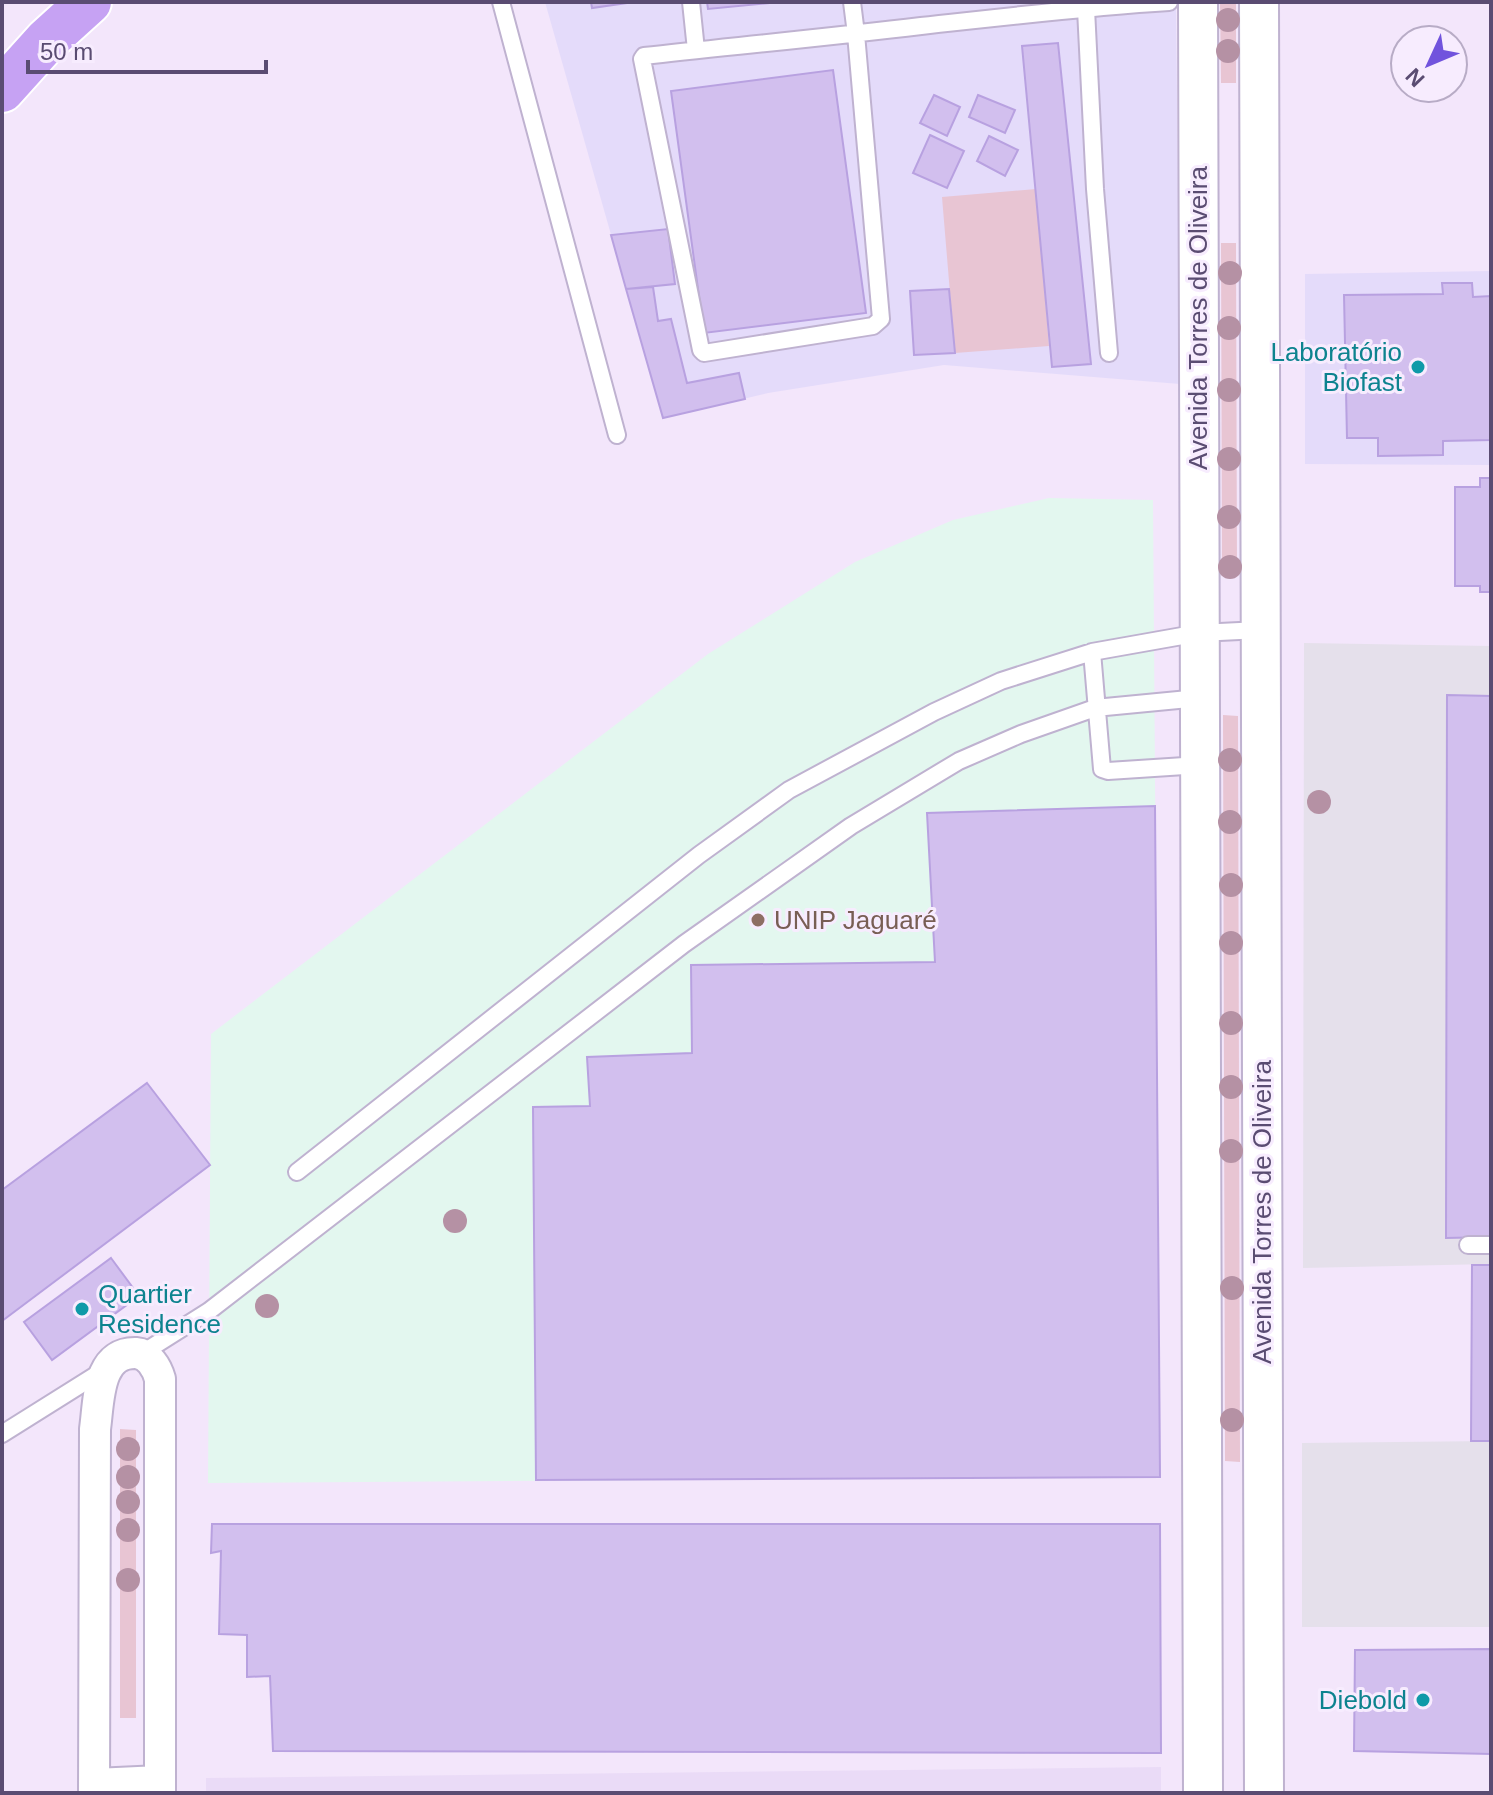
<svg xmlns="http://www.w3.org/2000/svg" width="1493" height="1795" font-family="Helvetica,sans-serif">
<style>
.residential{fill:#eadbf7}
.commercial{fill:#e4dbfa}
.industrial{fill:#e5e0eb}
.education{fill:#e3f7ef}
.green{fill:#e8c5d3}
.building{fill:#d2bfee;stroke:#b8a1e0;stroke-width:2}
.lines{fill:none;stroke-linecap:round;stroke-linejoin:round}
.service-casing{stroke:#bfb2d0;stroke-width:20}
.minor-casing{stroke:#bfb2d0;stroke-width:34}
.tertiary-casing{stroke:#bfb2d0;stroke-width:42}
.trunk-casing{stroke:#fff;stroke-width:48}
.service{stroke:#fff;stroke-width:16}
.minor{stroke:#fff;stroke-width:30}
.tertiary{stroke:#fff;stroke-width:38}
.trunk{stroke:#c6a2f3;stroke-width:44}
.tree{fill:#b591a4}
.culture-dot{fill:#0f9aa8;stroke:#f7ecfe;stroke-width:3}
.education-dot{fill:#8d6e63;stroke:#f7ecfe;stroke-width:3}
.labels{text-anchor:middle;stroke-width:6;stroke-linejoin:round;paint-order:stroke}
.street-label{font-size:26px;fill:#5a4c72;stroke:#f7ecfe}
.culture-label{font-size:26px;fill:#0d838f;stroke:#f7ecfe;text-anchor:end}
.education-label{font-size:26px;fill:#785e54;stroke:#f7ecfe;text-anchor:start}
</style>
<rect width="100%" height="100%" fill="#f3e6fb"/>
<path class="residential" d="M1161 1767V1793H206V1778Z"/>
<path class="commercial" d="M545 2H1176L1180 384 944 365 768 393 663 418Z
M1491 271V465L1305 464V274Z"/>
<path class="industrial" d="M1304 643 1491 646V1264L1303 1268Z
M1491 1441V1627H1302V1443Z"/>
<path class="education" d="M1049 498 1153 500 1160 1477 208 1483 211 1034 708 654 855 562 953 520Z"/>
<path class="green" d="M1220 2H1236V83H1221Z
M1036 189 1049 346 955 353 942 197Z
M1221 243H1236L1237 575 1222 576Z
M1223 715 1238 716 1240 1462 1225 1461Z
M120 1429 136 1430V1718H120Z"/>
<path class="building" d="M591 2H634L592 8Z
M707 2H780L708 9Z
M1058 43 1091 364 1052 367 1022 46Z
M833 70 866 313 704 333 671 91Z
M934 95 960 107 947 136 920 123Z
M978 95 1015 110 1005 133 969 117Z
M930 135 964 151 947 188 913 173Z
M989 136 1018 150 1005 176 977 161Z
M668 229 675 284 626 289 611 235Z
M1442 283H1472L1473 297 1491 296V440L1443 441V455L1378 456V438H1347L1344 295 1443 294Z
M653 287 658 321 671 319 687 383 739 373 745 399 663 418 626 289Z
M949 289 955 353 914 355 910 291Z
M1480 478H1491V592H1480V586H1455V487H1480Z
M1447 695 1491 696V1237L1446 1238Z
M1155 806 1160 1477 536 1480 533 1107 590 1106 587 1057 692 1053 691 965 935 962 927 813Z
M147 1083 210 1165 2 1321V1190Z
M111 1258 139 1296 52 1360 24 1322Z
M1472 1265H1491V1441H1471Z
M212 1524H1160L1161 1753 273 1751 270 1676 247 1677V1635L219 1634 221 1551 211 1553Z
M1491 1649V1754L1354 1751 1355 1650Z"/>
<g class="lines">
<defs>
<path id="service" d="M501 2 617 435
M691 2 696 50
M852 2 856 34 881 319 873 326 704 353 701 350 642 59 644 56C736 46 829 37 921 26 1004 17 1086 7 1169 2
M1086 9 1095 189 1109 353
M1092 652 1102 769 1108 771 1200 765
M297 1172 699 855 789 790 934 712 1001 681 1092 652 1199 633 1260 630
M1468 1245H1491
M141 1354 209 1311 684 944 851 826 959 761 1021 734 1095 708 1199 698
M2 1434 104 1370"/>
<path id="minor" d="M95 1784 160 1781
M94 1793 95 1429C99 1401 97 1352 136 1353 149 1354 157 1368 160 1379V1793"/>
<path id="tertiary" d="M1198 2 1203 1793
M1259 2 1264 1793"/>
<path id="trunk" d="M2 90 47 40 89 2"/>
</defs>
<use href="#service" class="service-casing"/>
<use href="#minor" class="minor-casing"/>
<use href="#tertiary" class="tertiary-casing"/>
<use href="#trunk" class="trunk-casing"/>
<use href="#service" class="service"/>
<use href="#minor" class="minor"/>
<use href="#tertiary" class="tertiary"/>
<use href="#trunk" class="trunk"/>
</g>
<g class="tree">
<circle cx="1228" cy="20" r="12"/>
<circle cx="1228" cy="51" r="12"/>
<circle cx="1230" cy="273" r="12"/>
<circle cx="1229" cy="328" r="12"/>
<circle cx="1229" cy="390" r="12"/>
<circle cx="1229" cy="459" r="12"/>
<circle cx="1229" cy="517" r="12"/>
<circle cx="1230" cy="567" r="12"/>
<circle cx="1230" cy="760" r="12"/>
<circle cx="1319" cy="802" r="12"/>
<circle cx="1230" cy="822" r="12"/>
<circle cx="1231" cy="885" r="12"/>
<circle cx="1231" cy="943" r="12"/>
<circle cx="1231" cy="1023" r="12"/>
<circle cx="1231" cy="1087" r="12"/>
<circle cx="1231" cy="1151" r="12"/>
<circle cx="455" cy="1221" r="12"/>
<circle cx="1232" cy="1288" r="12"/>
<circle cx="267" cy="1306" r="12"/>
<circle cx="1232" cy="1420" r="12"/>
<circle cx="128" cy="1449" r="12"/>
<circle cx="128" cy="1477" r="12"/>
<circle cx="128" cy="1502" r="12"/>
<circle cx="128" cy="1530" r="12"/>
<circle cx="128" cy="1580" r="12"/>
</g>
<g class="culture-dot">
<circle cx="1418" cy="367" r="8"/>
<circle cx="82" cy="1309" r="8"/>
<circle cx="1423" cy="1700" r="8"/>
</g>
<circle class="education-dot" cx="758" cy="920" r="8"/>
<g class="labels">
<g class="street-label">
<text transform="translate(1198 318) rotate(-90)" y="9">Avenida Torres de Oliveira</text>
<text transform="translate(1262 1212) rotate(-90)" y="9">Avenida Torres de Oliveira</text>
</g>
<g class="culture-label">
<text x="1402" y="361">Laboratório<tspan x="1402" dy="30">Biofast</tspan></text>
<text x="98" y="1303" text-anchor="start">Quartier<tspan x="98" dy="30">Residence</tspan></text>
<text x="1407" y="1709">Diebold</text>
</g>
<g class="education-label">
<text x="774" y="929">UNIP Jaguaré</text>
</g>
</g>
<rect width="1493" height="1795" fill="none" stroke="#5a4c72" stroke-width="8"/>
<g transform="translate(1429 64) rotate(226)"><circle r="38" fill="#f7ecfe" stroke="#b8acc6" stroke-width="2"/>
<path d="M0-6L14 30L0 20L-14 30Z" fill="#7153dd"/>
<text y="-12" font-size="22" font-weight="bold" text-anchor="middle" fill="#5a4c72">N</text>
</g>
<path d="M28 60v12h238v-12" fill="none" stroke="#5a4c72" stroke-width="4"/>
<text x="40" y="60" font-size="24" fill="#5a4c72" stroke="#f7ecfe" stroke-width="6" paint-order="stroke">50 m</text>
</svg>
